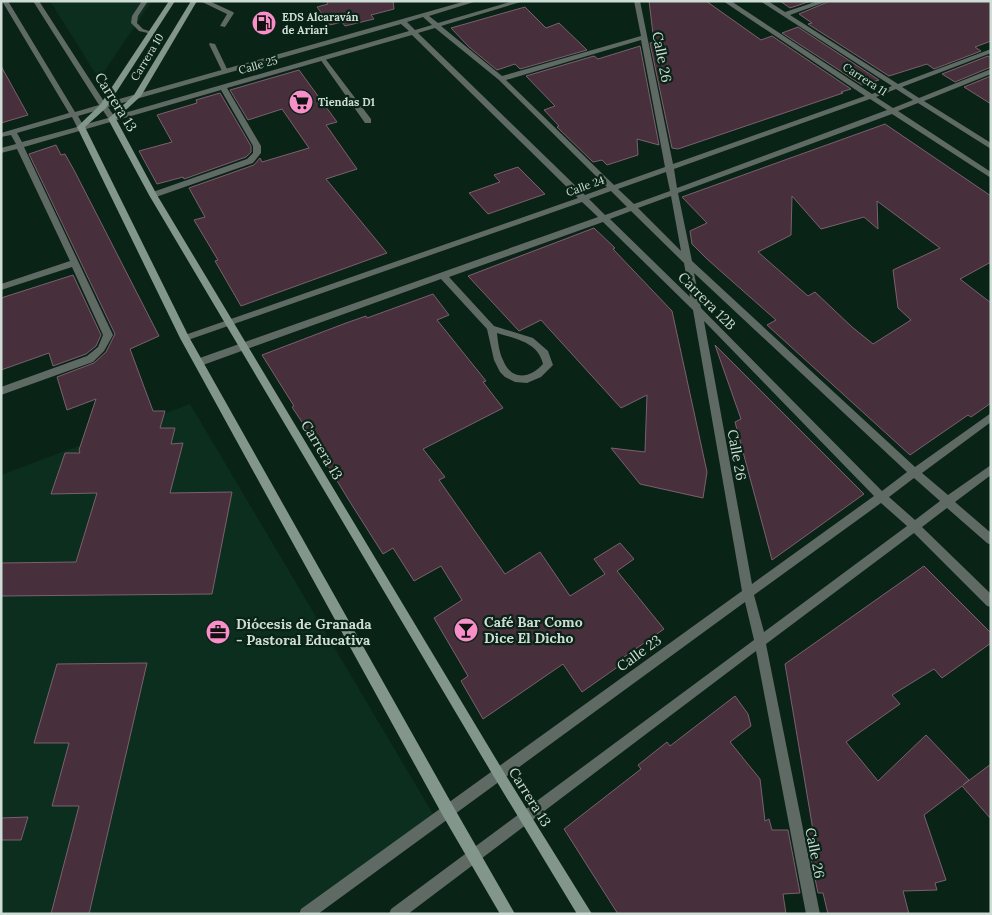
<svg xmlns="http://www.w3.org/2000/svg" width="992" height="915" font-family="Lora,serif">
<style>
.built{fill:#0b2e1f}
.building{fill:#472f3c;stroke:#7b606d;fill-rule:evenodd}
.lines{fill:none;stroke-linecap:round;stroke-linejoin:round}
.lane{fill:#5e6a63;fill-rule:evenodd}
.street{fill:#5e6a63;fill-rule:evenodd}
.secondary{fill:#83968b;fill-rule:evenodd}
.labels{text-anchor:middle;stroke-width:4.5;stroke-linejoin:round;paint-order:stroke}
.far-poi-label{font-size:11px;font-weight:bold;fill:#ceddd5;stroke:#0a2317;text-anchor:start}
.far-street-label{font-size:11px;fill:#ceddd5;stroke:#0a2317}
.street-label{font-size:14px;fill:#ceddd5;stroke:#0a2317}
.poi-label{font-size:14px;font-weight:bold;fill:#ceddd5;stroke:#0a2317;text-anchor:start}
</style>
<rect width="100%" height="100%" fill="#0a2317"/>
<path class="built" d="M50 1H152L99 79Z
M190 404 433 814 296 914H1V475Z"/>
<path class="building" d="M326 1H393L394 9 371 15 374 19 345 26 342 22 330 25 317 7 328 4Z
M649 1H706L761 40 772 36 851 89 841 92 843 93 678 149 672 148 650 43 654 42Z
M780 1H811L790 8Z
M830 1H991V41L975 47 981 51 934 69 927 64 889 76 808 24 812 23 799 14Z
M525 7 546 28 559 23 587 50 520 69 515 64 497 70 469 47 451 28Z
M798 27 879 80 862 85 782 33Z
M640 46 659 145 637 139 638 155 607 165 602 160 593 162 557 127 559 126 544 110 555 106 526 76 594 56 598 59Z
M988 56 991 58V67L955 82 942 74Z
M1 66 28 115 1 123Z
M299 70 337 122 326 125 357 169 326 179 387 253 241 306 215 261 218 260 194 220 205 217 189 188 254 165 260 158 262 162 309 148 282 109 248 120 230 90Z
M991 76V104L964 87Z
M220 93 251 146V152L246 157 184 179 183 177 157 184 139 151 172 142 157 115 197 103 196 100Z
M885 124 991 196V262L960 279 991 303V403L971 417 968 415 910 455 767 325 776 320 707 259 692 244 690 231 707 223 682 197ZM792 196 821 229 864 217 878 229 877 201 940 248 893 270 898 308 911 320 873 344 852 327 815 292 808 296 758 252 791 235Z
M56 145 61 155 65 154 75 172 159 336 130 349 153 411H165L160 428H175L171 444 183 443 170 493 232 492 212 594 1 596V563L76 562 97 493 51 494 65 453H80L79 450 96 399 67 410 57 377 94 363 106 352 115 334 29 154Z
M518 167 545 194 488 214 469 193 500 182 494 175Z
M594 228 615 248 613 249 672 311 707 472 703 498 640 484 611 448 645 452 647 395 621 408 541 320 519 331 468 276Z
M73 275 101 335 96 346 86 354 53 366 49 353 1 370V298Z
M433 294 449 315 437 320 486 381 483 382 503 408 423 449 445 477 439 480 505 574 540 552 570 596 605 574 594 559 620 543 634 559 617 571 664 629 617 662 619 666 582 692 563 664 483 719 461 681 468 676 434 618 462 600 441 566 414 581 393 548 383 554 350 502 325 461 327 460 292 407 294 406 262 355 346 323 366 316 367 318Z
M715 345 864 494 772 560 735 422 741 419Z
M924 566 991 633V643L942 678 934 669 892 695 900 704 846 742 878 781 926 735 969 780 963 785 991 764V819L962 786 924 815 946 880 935 883 937 890 903 891 909 914H828L823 893H818L805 830H813L785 664Z
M147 663 89 914H51L79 806H52L69 743H34L57 664Z
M735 696 748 714 751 726 730 742 760 779 765 821 769 819 772 830H788L800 893 783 894 786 914H618L564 829 641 769 638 765 667 742 670 746Z
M28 817 21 840H1V818Z"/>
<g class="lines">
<path class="lane" d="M142 1H148L138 16 137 23 143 29 152 32V34L139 31 131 23 132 16Z
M200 1H209L233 12 234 13 225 27 220 26 227 14Z
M210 43 215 44 228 71 227 72 222 71 209 44Z
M320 57H324L371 119V123H365L320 59Z"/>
<path class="street" d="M2 1H8L75 112 99 105 33 1H39L105 103 466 1H477L429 16 438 23 513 1H524L441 26 502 76 641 36 634 1H640L673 164 865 96 723 1H731L872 94 892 86 760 1H768L785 12 818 1H828L790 15 898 84 991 49V53L902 87 919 98 991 69V74L924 101 991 143V149L918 103 898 111 991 172V178L892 114 678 193 692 261 915 467 991 413V422L922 473 948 495 991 465V475L955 502 991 533V545L987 543 947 508 922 527 991 594V607L987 606 914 533 766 644 820 914H806L756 651 408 914H389L391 909 754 640 745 602 318 914H299L301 909 742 591 693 310 603 222 449 277 494 326 533 338 548 351 553 365 541 377 527 383 515 382 505 377 500 372 494 360 487 329 441 279 203 365H197L195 362 197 359 598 217 582 202 188 340H182L180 338 182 336 578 198 412 35 227 88 261 146V153L253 163 156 197 153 198 149 195 150 193 247 159 253 153V146L221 90 24 147 113 335 104 351 93 362 1 395V387L87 356 98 347 103 335 72 267 1 290V284L70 261 17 149 1 153V148L16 144 11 135 1 137V133L69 113ZM423 17 432 25 415 30 407 22ZM401 24 409 31 114 116 108 107ZM435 28 499 80 607 187 585 195 418 33ZM641 40 665 167 614 185 506 80ZM896 89 913 100 893 108 876 97ZM870 99 887 110 677 188 674 169ZM102 109 108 118 83 125 78 116ZM72 117 77 127 22 142 17 133ZM666 172 670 191 634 204 618 189ZM611 191 627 207 605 215 589 199ZM671 196 681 251 638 208ZM631 211 684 263 690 297 610 219ZM694 273 907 472 882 491 701 308ZM704 321 874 496 752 584ZM497 333C516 339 538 342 543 364 530 379 511 381 503 360 499 352 498 342 497 333ZM914 478 940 501 915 520 889 497ZM881 503 907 526 764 632 754 595Z"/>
<path class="secondary" d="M169 1H175L106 108 85 127 189 337 453 806 515 914H500L443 816 180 338 77 127 100 105Z
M191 1H197L141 96 116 119 157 195 502 769 592 914H577L494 777 149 195 108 119 134 95Z"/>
</g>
<defs>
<symbol id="fuel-disc" viewBox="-11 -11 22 22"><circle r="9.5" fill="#f98fc9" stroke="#0a2317"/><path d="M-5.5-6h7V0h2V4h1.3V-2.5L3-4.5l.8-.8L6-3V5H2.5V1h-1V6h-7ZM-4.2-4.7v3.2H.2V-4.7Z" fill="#111"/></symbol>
<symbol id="supermarket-disc" viewBox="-11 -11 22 22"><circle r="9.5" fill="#f98fc9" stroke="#0a2317"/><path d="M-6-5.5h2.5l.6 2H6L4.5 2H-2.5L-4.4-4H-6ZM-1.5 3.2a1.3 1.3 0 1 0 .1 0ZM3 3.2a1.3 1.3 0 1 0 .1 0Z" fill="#111"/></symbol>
<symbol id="bar-disc" viewBox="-11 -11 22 22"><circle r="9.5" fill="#f98fc9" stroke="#0a2317"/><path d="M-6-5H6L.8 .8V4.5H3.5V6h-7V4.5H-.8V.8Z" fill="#111"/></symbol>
<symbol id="office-disc" viewBox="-11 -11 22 22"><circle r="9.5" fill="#f98fc9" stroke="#0a2317"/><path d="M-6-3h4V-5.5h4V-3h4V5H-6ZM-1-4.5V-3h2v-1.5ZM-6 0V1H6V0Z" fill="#111"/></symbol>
</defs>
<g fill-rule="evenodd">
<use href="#fuel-disc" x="250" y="9" width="28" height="28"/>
<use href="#supermarket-disc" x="287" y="88" width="28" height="28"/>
<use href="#bar-disc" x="452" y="616" width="28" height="28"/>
<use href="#office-disc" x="204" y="618" width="28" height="28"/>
</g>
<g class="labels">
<g class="far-poi-label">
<text x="282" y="21">EDS Alcaraván<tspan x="282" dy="13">de Ariari</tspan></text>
<text x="318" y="106">Tiendas D1</text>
</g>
<g class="far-street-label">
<text transform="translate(147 57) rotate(-59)" y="4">Carrera 10</text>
<text transform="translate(258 65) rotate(-16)" y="4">Calle 25</text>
<text transform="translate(865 79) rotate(33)" y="4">Carrera 11</text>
<text transform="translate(585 186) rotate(-20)" y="4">Calle 24</text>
</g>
<g class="street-label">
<text transform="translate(662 57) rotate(79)" y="5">Calle 26</text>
<text transform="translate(116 102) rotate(58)" y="5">Carrera 13</text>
<text transform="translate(707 301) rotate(45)" y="5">Carrera 12B</text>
<text transform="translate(322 450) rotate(59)" y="5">Carrera 13</text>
<text transform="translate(737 455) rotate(80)" y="5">Calle 26</text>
<text transform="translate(639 653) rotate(-36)" y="5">Calle 23</text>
<text transform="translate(530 797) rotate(58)" y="5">Carrera 13</text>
<text transform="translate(815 853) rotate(79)" y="5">Calle 26</text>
</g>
<g class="poi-label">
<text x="484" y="627">Café Bar Como<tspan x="484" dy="16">Dice El Dicho</tspan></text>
<text x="236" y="629">Diócesis de Granada<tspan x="236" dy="16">- Pastoral Educativa</tspan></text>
</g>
</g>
<rect width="992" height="915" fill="none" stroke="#ceddd5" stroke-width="5"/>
</svg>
